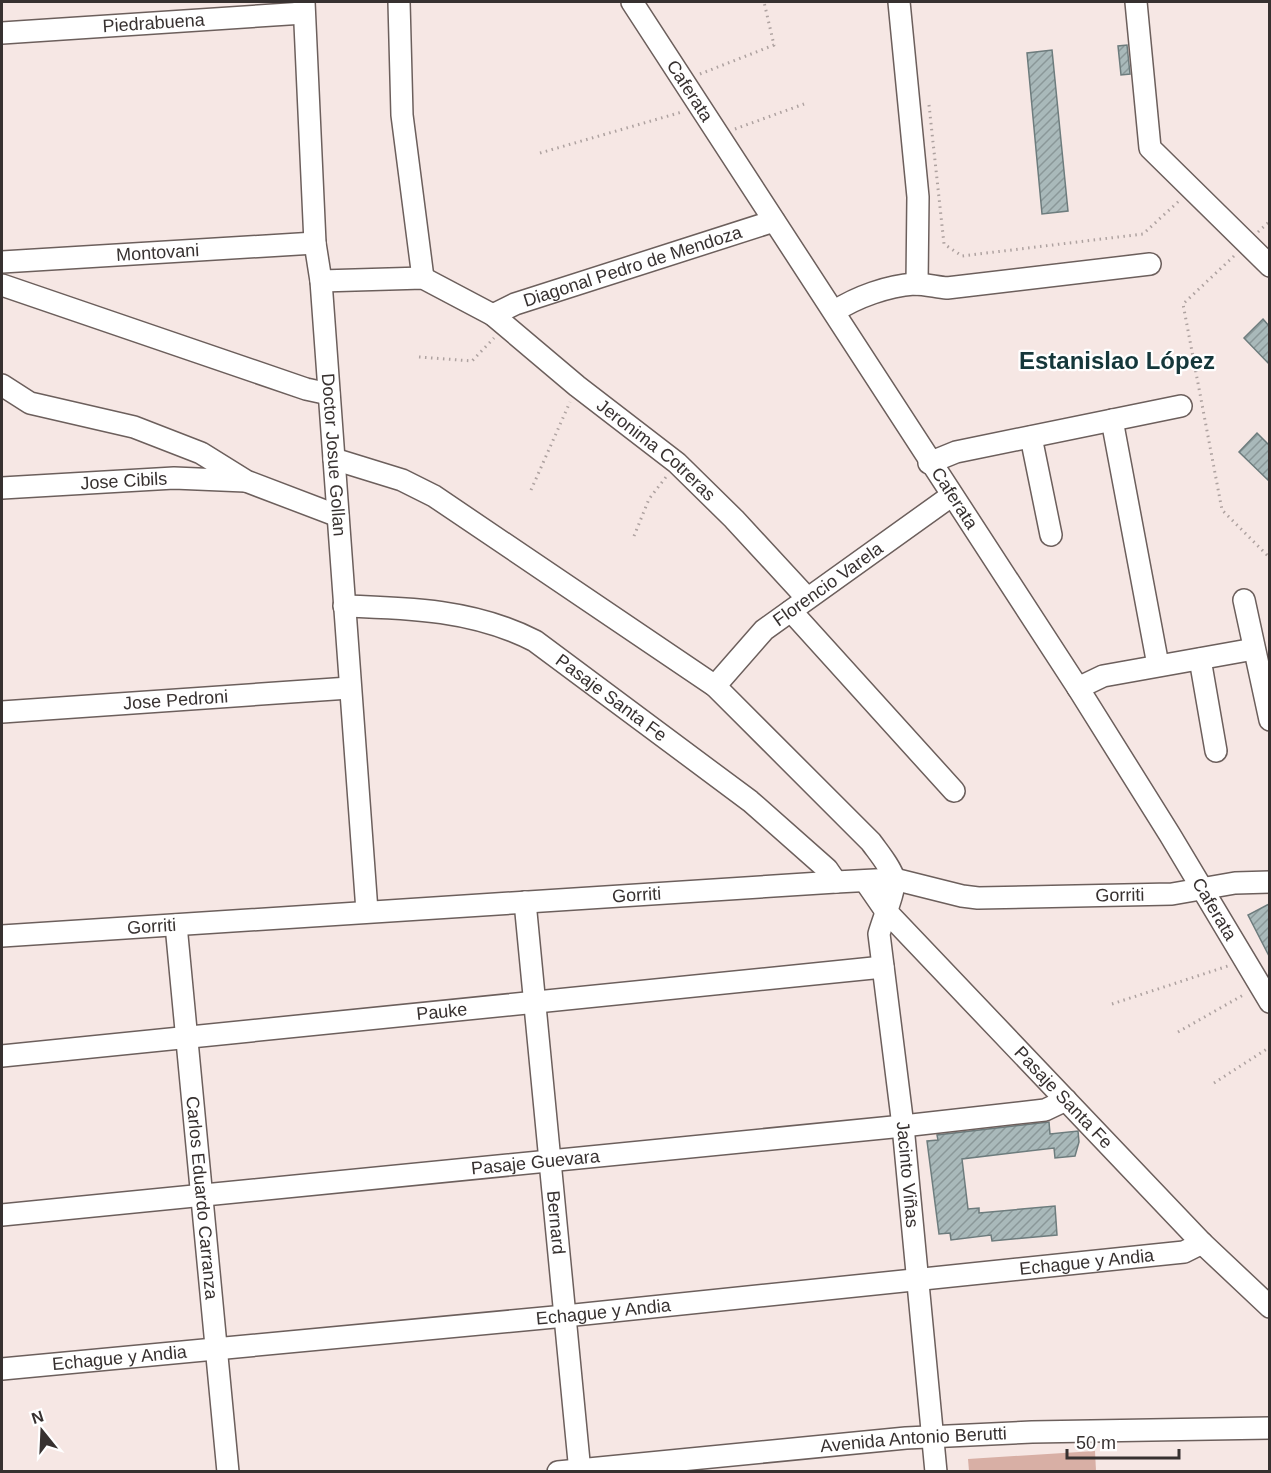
<svg xmlns="http://www.w3.org/2000/svg" width="1271" height="1473" font-family="Helvetica,sans-serif">
<style>
.grass{fill:#d8afa5}
.building{fill:url(#building-hatch);stroke:#6d7c7d;stroke-width:1.5}
.lines{fill:none;stroke-linecap:round;stroke-linejoin:round}
.minor-casing{stroke:#6c5f5c;stroke-width:24}
.path{stroke:#aea2a0;stroke-width:3;stroke-dasharray:1.5 4.5;stroke-linecap:butt}
.minor{stroke:#fff;stroke-width:21}
.labels{text-anchor:middle;stroke-width:4.5;stroke-linejoin:round;paint-order:stroke}
.street-label{font-size:18px;fill:#373130;stroke:#fff}
.district-label{font-size:24px;font-weight:bold;fill:#15373a;stroke:#fff}
</style>
<defs>
<pattern id="building-hatch" width="6" height="6" patternUnits="userSpaceOnUse" patternTransform="scale(1.5)"><rect width="6" height="6" fill="#a9b9ba"/><path d="M-1 1l2-2M0 6l6-6M5 7l2-2" fill="none" stroke="#8a9798"/></pattern>
</defs>
<rect width="100%" height="100%" fill="#f6e7e4"/>
<path class="grass" d="M1095 1451 1096 1471H969L968 1459Z"/>
<path class="building" d="M1127 45 1130 74 1121 75 1118 46Z
M1052 50 1068 211 1042 214 1027 53Z
M1263 319 1269 326V364L1244 338Z
M1257 433 1269 445V481L1239 452Z
M1269 904V956L1248 915Z
M1049 1122 1050 1134 1078 1131 1079 1142 1075 1156 1055 1158 1054 1148 962 1159 968 1209 979 1208V1213L1055 1206 1057 1235 992 1241 991 1235 951 1240 950 1233 939 1234 927 1141 938 1140 937 1135Z"/>
<g class="lines">
<defs>
<g id="minor">
<path id="s1" d="M304 2 315 243 321 281 367 911"/>
<path d="M399 2 402 115 423 278"/>
<path id="s2" d="M632 2 1078 688 1170 835 1270 1002"/>
<path d="M899 2 918 197 917 284"/>
<path d="M1136 2 1150 148 1270 266"/>
<path id="s3" d="M2 33 304 13"/>
<path id="s4" d="M2 262 315 243"/>
<path id="s5" d="M321 281 423 278 493 315 577 386 677 463 734 519 807 598"/>
<path d="M2 285 306 389 329 394"/>
<path d="M835 311C857 297 887 286 914 284 925 284 936 287 947 288L1150 264"/>
<path id="s6" d="M493 315 515 304 774 221"/>
<path d="M2 385 30 403 134 427 201 453 246 481 338 516"/>
<path d="M1112 420 1158 665"/>
<path d="M1031 437 1051 535"/>
<path id="s7" d="M334 459 402 480 434 496 715 686 871 842C878 852 891 867 894 879 896 889 882 922 879 934L903 1126 936 1472"/>
<path d="M929 463 956 452 1181 406"/>
<path id="s8" d="M2 488 174 478 245 481"/>
<path d="M1244 600 1270 720"/>
<path id="s9" d="M344 606C410 608 475 610 535 641L750 801 827 869 836 882"/>
<path d="M791 611 954 791"/>
<path d="M1200 659 1216 751"/>
<path id="s10" d="M715 686 764 630 951 496"/>
<path d="M1078 688 1103 676 1254 649"/>
<path id="s11" d="M2 712 349 688"/>
<path id="s12" d="M865 881 885 910 1202 1243 1270 1307"/>
<path id="s13" d="M525 902 580 1472"/>
<path id="s14" d="M176 925 228 1472"/>
<path id="s15" d="M2 936 836 882 894 879 962 896 978 898 1172 894 1235 883 1270 882"/>
<path id="s16" d="M2 1056 883 967"/>
<path id="s17" d="M2 1215 903 1126 1045 1110 1066 1100"/>
<path id="s18" d="M2 1369 565 1316 1184 1252 1202 1243"/>
<path id="s19" d="M558 1472 906 1438 1032 1432 1270 1428"/>
</g>
</defs>
<use href="#minor" class="minor-casing"/>
<path class="path" d="M700 74 774 45 764 2
M929 105 944 244 962 256 1143 234 1179 201
M735 129 804 104
M540 153 682 112
M1258 232 1270 221
M1234 256 1183 304 1222 510 1270 558
M419 357 472 361 494 338
M531 490 570 402
M634 536 649 499 666 477
M1112 1004 1228 966
M1178 1032 1245 994
M1214 1083 1270 1047"/>
<use href="#minor" class="minor"/>
</g>
<g class="labels">
<g class="street-label">
<text dy="6" stroke="none"><textPath href="#s3" startOffset="152">Piedrabuena</textPath></text>
<text dy="6" stroke="none"><textPath href="#s2" startOffset="106">Caferata</textPath></text>
<text dy="6" stroke="none"><textPath href="#s4" startOffset="156">Montovani</textPath></text>
<text dy="6" stroke="none"><textPath href="#s6" startOffset="148">Diagonal Pedro de Mendoza</textPath></text>
<text dy="6" stroke="none"><textPath href="#s5" startOffset="393">Jeronima Cotreras</textPath></text>
<text dy="6" stroke="none"><textPath href="#s1" startOffset="454">Doctor Josue Gollan</textPath></text>
<text dy="6" stroke="none"><textPath href="#s8" startOffset="122">Jose Cibils</textPath></text>
<text dy="6" stroke="none"><textPath href="#s2" startOffset="592">Caferata</textPath></text>
<text dy="6" stroke="none"><textPath href="#s10" startOffset="153">Florencio Varela</textPath></text>
<text dy="6" stroke="none"><textPath href="#s9" startOffset="291">Pasaje Santa Fe</textPath></text>
<text dy="6" stroke="none"><textPath href="#s11" startOffset="174">Jose Pedroni</textPath></text>
<text dy="6" stroke="none"><textPath href="#s15" startOffset="636">Gorriti</textPath></text>
<text dy="6" stroke="none"><textPath href="#s15" startOffset="1122">Gorriti</textPath></text>
<text dy="6" stroke="none"><textPath href="#s2" startOffset="1078">Caferata</textPath></text>
<text dy="6" stroke="none"><textPath href="#s15" startOffset="150">Gorriti</textPath></text>
<text dy="6" stroke="none"><textPath href="#s16" startOffset="442">Pauke</textPath></text>
<text dy="6" stroke="none"><textPath href="#s12" startOffset="294">Pasaje Santa Fe</textPath></text>
<text dy="6" stroke="none"><textPath href="#s17" startOffset="536">Pasaje Guevara</textPath></text>
<text dy="6" stroke="none"><textPath href="#s7" startOffset="1010">Jacinto Viñas</textPath></text>
<text dy="6" stroke="none"><textPath href="#s14" startOffset="274">Carlos Eduardo Carranza</textPath></text>
<text dy="6" stroke="none"><textPath href="#s13" startOffset="322">Bernard</textPath></text>
<text dy="6" stroke="none"><textPath href="#s18" startOffset="1090">Echague y Andia</textPath></text>
<text dy="6" stroke="none"><textPath href="#s18" startOffset="604">Echague y Andia</textPath></text>
<text dy="6" stroke="none"><textPath href="#s18" startOffset="118">Echague y Andia</textPath></text>
<text dy="6" stroke="none"><textPath href="#s19" startOffset="357">Avenida Antonio Berutti</textPath></text>
</g>
<g class="district-label">
<text x="1117" y="369">Estanislao López</text>
</g>
</g>
<rect width="1271" height="1473" fill="none" stroke="#373130" stroke-width="6"/>
<g transform="translate(42 1431) rotate(342)" stroke="#ffffff" stroke-width="4.5" paint-order="stroke">
<path d="M0-4.5L10 22L0 15L-10 22Z" fill="#373130"/>
<text y="-9" font-size="16" font-weight="bold" text-anchor="middle" fill="#373130">N</text>
</g>
<path d="M1067 1449v9h112v-9" fill="none" stroke="#373130" stroke-width="3"/>
<text x="1076" y="1449" font-size="18" fill="#373130" stroke="#ffffff" stroke-width="4.5" paint-order="stroke">50 m</text>
</svg>
